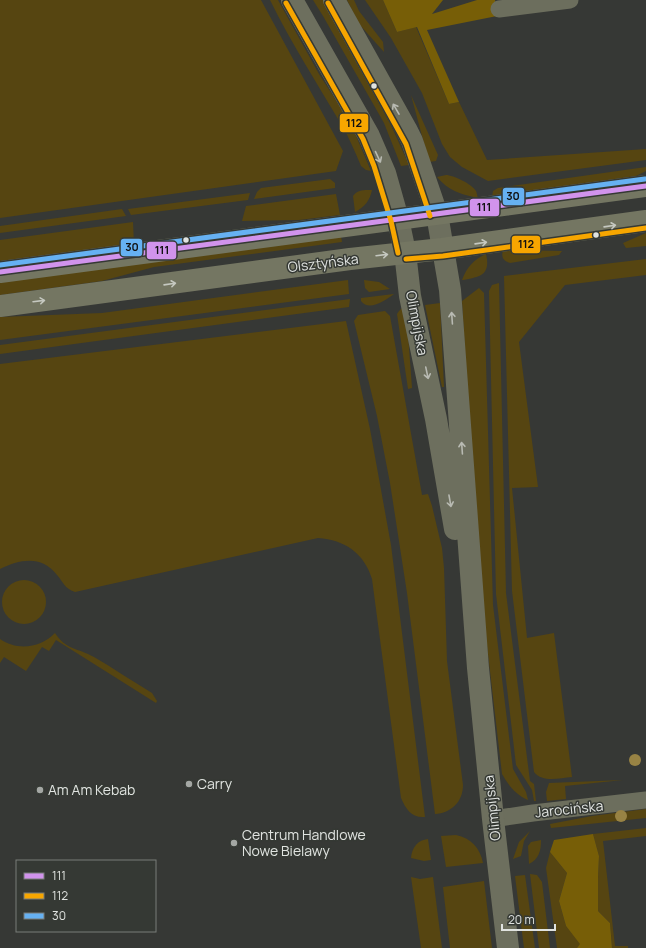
<svg xmlns="http://www.w3.org/2000/svg" width="646" height="948" font-family="Manrope,sans-serif">
<style>
.green{fill:#564511}
.forest{fill:#775e07}
.lines{fill:none;stroke-linecap:round;stroke-linejoin:round}
.minor{stroke:#6c6e5d;stroke-width:17}
.secondary{stroke:#6d6f5e;stroke-width:22}
.primary{stroke:#747662;stroke-width:22}
.bus-1-casing{stroke:#353934;stroke-width:8}
.bus-2-casing{stroke:#353934;stroke-width:8}
.bus-3-casing{stroke:#353934;stroke-width:8}
.bus-1{stroke:#d193ec;stroke-width:5}
.bus-2{stroke:#f7a600;stroke-width:5}
.bus-3{stroke:#66b1f2;stroke-width:5}
.tree{fill:#988344}
.oneway{stroke:#b8bab2}
.oneway2{stroke:#c5c8c0}
.bus-dot{fill:#e0e3e0;stroke:#353934;stroke-width:1.5}
.poi-dot{fill:#a4a7a4;stroke:#353934;stroke-width:1.5}
.labels{text-anchor:middle;stroke-width:3;stroke-linejoin:round;paint-order:stroke}
.street-label{font-size:14px;fill:#e0e3e0;stroke:#353934}
.poi-label{font-size:14px;fill:#e0e3e0;stroke:#353934;text-anchor:start}
.line-badge{stroke:#353934;stroke-width:1.5}
.pale-badge-label{font-size:11px;text-anchor:middle;font-weight:bold;fill:#111}
</style>
<rect width="100%" height="100%" fill="#363835"/>
<path class="green" d="M0 0H261L343 151 336 171 0 218Z
M270 0H278L319 74 350 122 371 171 366 170 361 166C355 152 349 137 341 124 317 83 291 43 270 0Z
M313 0H323L390 123 409 165 401 166 384 123 323 16Z
M347 0H354L359 11 383 42 384 52 359 24Z
M365 0H383L397 32 416 27 449 104 459 102 487 160 646 149V160L488 181 462 167 450 157 442 144 422 93 391 38Z
M411 95 438 155 436 161 429 162Z
M646 167V171L636 176 492 197 493 191 498 188Z
M446 175C453 175 472 184 476 191 477 193 477 196 478 198 460 194 449 191 437 177Z
M330 179 335 183V188L254 199 257 192 261 188Z
M372 190C370 200 365 207 355 212L353 196C358 189 365 190 372 190Z
M250 193 248 200 131 215 128 209Z
M336 194 340 215 299 220 242 221 246 206Z
M122 209 126 216 0 233V226Z
M133 222 134 244 0 261V240Z
M646 233V246L626 248 623 243Z
M341 236 342 242 154 267 102 281 0 295V281Z
M503 250 562 251 559 255 510 263C503 261 501 257 503 250Z
M486 254C491 275 480 277 462 280 467 267 473 260 486 254Z
M646 259V275L565 285 519 342 538 487 512 488 527 638 554 633 572 777C559 778 543 783 534 772L512 591 504 276Z
M348 280 349 294 0 340V317L102 313Z
M364 280 379 282 390 289 369 292 365 288Z
M499 283 506 593 530 781 534 784 536 801H534L532 790 516 765 496 594 489 291 492 285Z
M479 288 484 293 493 605 513 769 526 792 528 800C515 794 509 786 502 774L478 568 462 301Z
M394 294C386 300 369 312 361 301V298Z
M350 299 349 307 0 354V345Z
M440 303 444 387H442L425 305Z
M402 308 408 334 412 388 408 389 397 314 399 311Z
M385 311 390 316 422 495 428 494 432 506 442 548 444 568 447 661 463 785C463 802 451 813 435 814L407 593 390 483 377 416 354 321 358 315Z
M346 321 370 429 391 545 425 817C411 818 406 809 401 798L372 579C364 553 345 540 318 538L75 592C64 588 64 583 57 575 42 555 20 559 0 569V364Z
M2 602a22 22 0 1 1 44 0a22 22 0 1 1-44 0Z
M55 633C66 650 78 648 94 657 113 668 132 681 152 693L157 701 156 703 56 640 49 651 42 647 26 671 4 657 0 663V639C17 651 41 648 55 633Z
M623 780 565 786 566 799 547 801 546 792 549 783Z
M646 809V818L551 828 550 824 592 816Z
M646 828V836L603 841 615 946H628V948H612L610 923 598 911V878L599 856 593 834Z
M530 831 524 841 521 856 513 859 519 842Z
M456 835C471 838 480 848 483 863L446 867 441 836Z
M428 839 431 860 424 861 411 858C412 847 418 840 428 839Z
M541 840C541 851 539 859 529 864L528 846 531 842Z
M550 852 567 873 559 901 566 926 581 944 577 948H557L546 868Z
M530 874 537 875 542 882 550 948H539Z
M525 875 535 948H524L515 876Z
M411 877 420 879 433 877 442 948H421Z
M484 881 492 948H450L443 887Z"/>
<path class="forest" d="M383 0H443L432 14 477 0H495L497 16 427 30 459 102 449 104 417 27 397 32Z
M593 834 599 856 598 878V911L610 923 612 948H577L580 944 566 926 559 901 567 873 550 852 554 840Z"/>
<g class="lines">
<path class="minor" d="M499 9 570 0
M493 819 533 813 646 800"/>
<path class="secondary" d="M292 0 369 136 385 173 398 219 405 252 410 296 436 419 455 529
M334 0 406 129 412 141 437 214 450 290 478 668 493 819 508 948"/>
<path class="primary" d="M0 272 646 186
M0 306 350 259 442 249 646 221"/>
<defs>
<path id="bus-1" d="M0 272 646 186"/>
<path id="bus-2" d="M286 3 363 139 374 166 391 221 398 253
M328 3 406 144 430 216
M406 259 443 256 646 228"/>
<path id="bus-3" d="M0 265 645 179"/>
</defs>
<use href="#bus-1" class="bus-1-casing"/>
<use href="#bus-2" class="bus-2-casing"/>
<use href="#bus-3" class="bus-3-casing"/>
<use href="#bus-1" class="bus-1"/>
<use href="#bus-2" class="bus-2"/>
<use href="#bus-3" class="bus-3"/>
</g>
<g class="tree">
<circle cx="635" cy="760" r="6"/>
<circle cx="621" cy="816" r="6"/>
</g>
<defs><path id="oneway-shaft" d="M-6 0H5M1.5-3L5.5 0L1.5 3" fill="none" stroke-width="1.6" stroke-linecap="round" stroke-linejoin="round"/></defs>
<g class="oneway">
<use href="#oneway-shaft" transform="translate(396 109) rotate(-120)"/>
<use href="#oneway-shaft" transform="translate(378 157) rotate(65)"/>
<use href="#oneway-shaft" transform="translate(452 318) rotate(-94)"/>
<use href="#oneway-shaft" transform="translate(427 373) rotate(78)"/>
<use href="#oneway-shaft" transform="translate(462 448) rotate(-94)"/>
<use href="#oneway-shaft" transform="translate(450 501) rotate(80)"/>
</g>
<g class="oneway2">
<use href="#oneway-shaft" transform="translate(610 226) rotate(-8)"/>
<use href="#oneway-shaft" transform="translate(481 243) rotate(-8)"/>
<use href="#oneway-shaft" transform="translate(382 255) rotate(-7)"/>
<use href="#oneway-shaft" transform="translate(170 284) rotate(-8)"/>
<use href="#oneway-shaft" transform="translate(39 301) rotate(-7)"/>
</g>
<g class="bus-dot">
<circle cx="374" cy="86" r="3.5"/>
<circle cx="596" cy="235" r="3.5"/>
<circle cx="186" cy="240" r="3.5"/>
</g>
<g class="poi-dot">
<circle cx="189" cy="784" r="4"/>
<circle cx="40" cy="790" r="4"/>
<circle cx="234" cy="843" r="4"/>
</g>
<g class="labels">
<g class="street-label">
<text transform="translate(323 263) rotate(-7)" y="5">Olsztyńska</text>
<text transform="translate(417 323) rotate(79)" y="5">Olimpijska</text>
<text transform="translate(492 808) rotate(-96)" y="5">Olimpijska</text>
<text transform="translate(569 809) rotate(-6)" y="5">Jarocińska</text>
</g>
<g class="poi-label">
<text x="197" y="789">Carry</text>
<text x="48" y="795">Am Am Kebab</text>
<text x="242" y="840">Centrum Handlowe<tspan x="242" dy="16">Nowe Bielawy</tspan></text>
</g>
</g>
<g class="line-badge">
<rect x="339" y="113" width="30" height="20" rx="4" fill="#f7a600"/>
<rect x="502" y="187" width="23" height="19" rx="4" fill="#66b1f2"/>
<rect x="469" y="198" width="31" height="19" rx="4" fill="#d193ec"/>
<rect x="511" y="235" width="30" height="19" rx="4" fill="#f7a600"/>
<rect x="120" y="238" width="23" height="19" rx="4" fill="#66b1f2"/>
<rect x="146" y="241" width="31" height="19" rx="4" fill="#d193ec"/>
</g>
<g class="pale-badge-label">
<text x="354" y="127">112</text>
<text x="513" y="200">30</text>
<text x="484" y="211">111</text>
<text x="526" y="248">112</text>
<text x="132" y="251">30</text>
<text x="162" y="254">111</text>
</g>
<rect x="16" y="860" width="140" height="72" fill="#353934" stroke="#797d79"/>
<rect x="24" y="873" width="20" height="6" fill="#d193ec" stroke="#797d79"/>
<text x="52" y="880" font-size="12" fill="#e0e3e0">111</text>
<rect x="24" y="893" width="20" height="6" fill="#f7a600" stroke="#797d79"/>
<text x="52" y="900" font-size="12" fill="#e0e3e0">112</text>
<rect x="24" y="913" width="20" height="6" fill="#66b1f2" stroke="#797d79"/>
<text x="52" y="920" font-size="12" fill="#e0e3e0">30</text>
<path d="M502 924v6h53v-6" fill="none" stroke="#e0e3e0" stroke-width="2"/>
<text x="508" y="924" font-size="12" fill="#e0e3e0" stroke="#353934" stroke-width="3" paint-order="stroke">20 m</text>
</svg>
